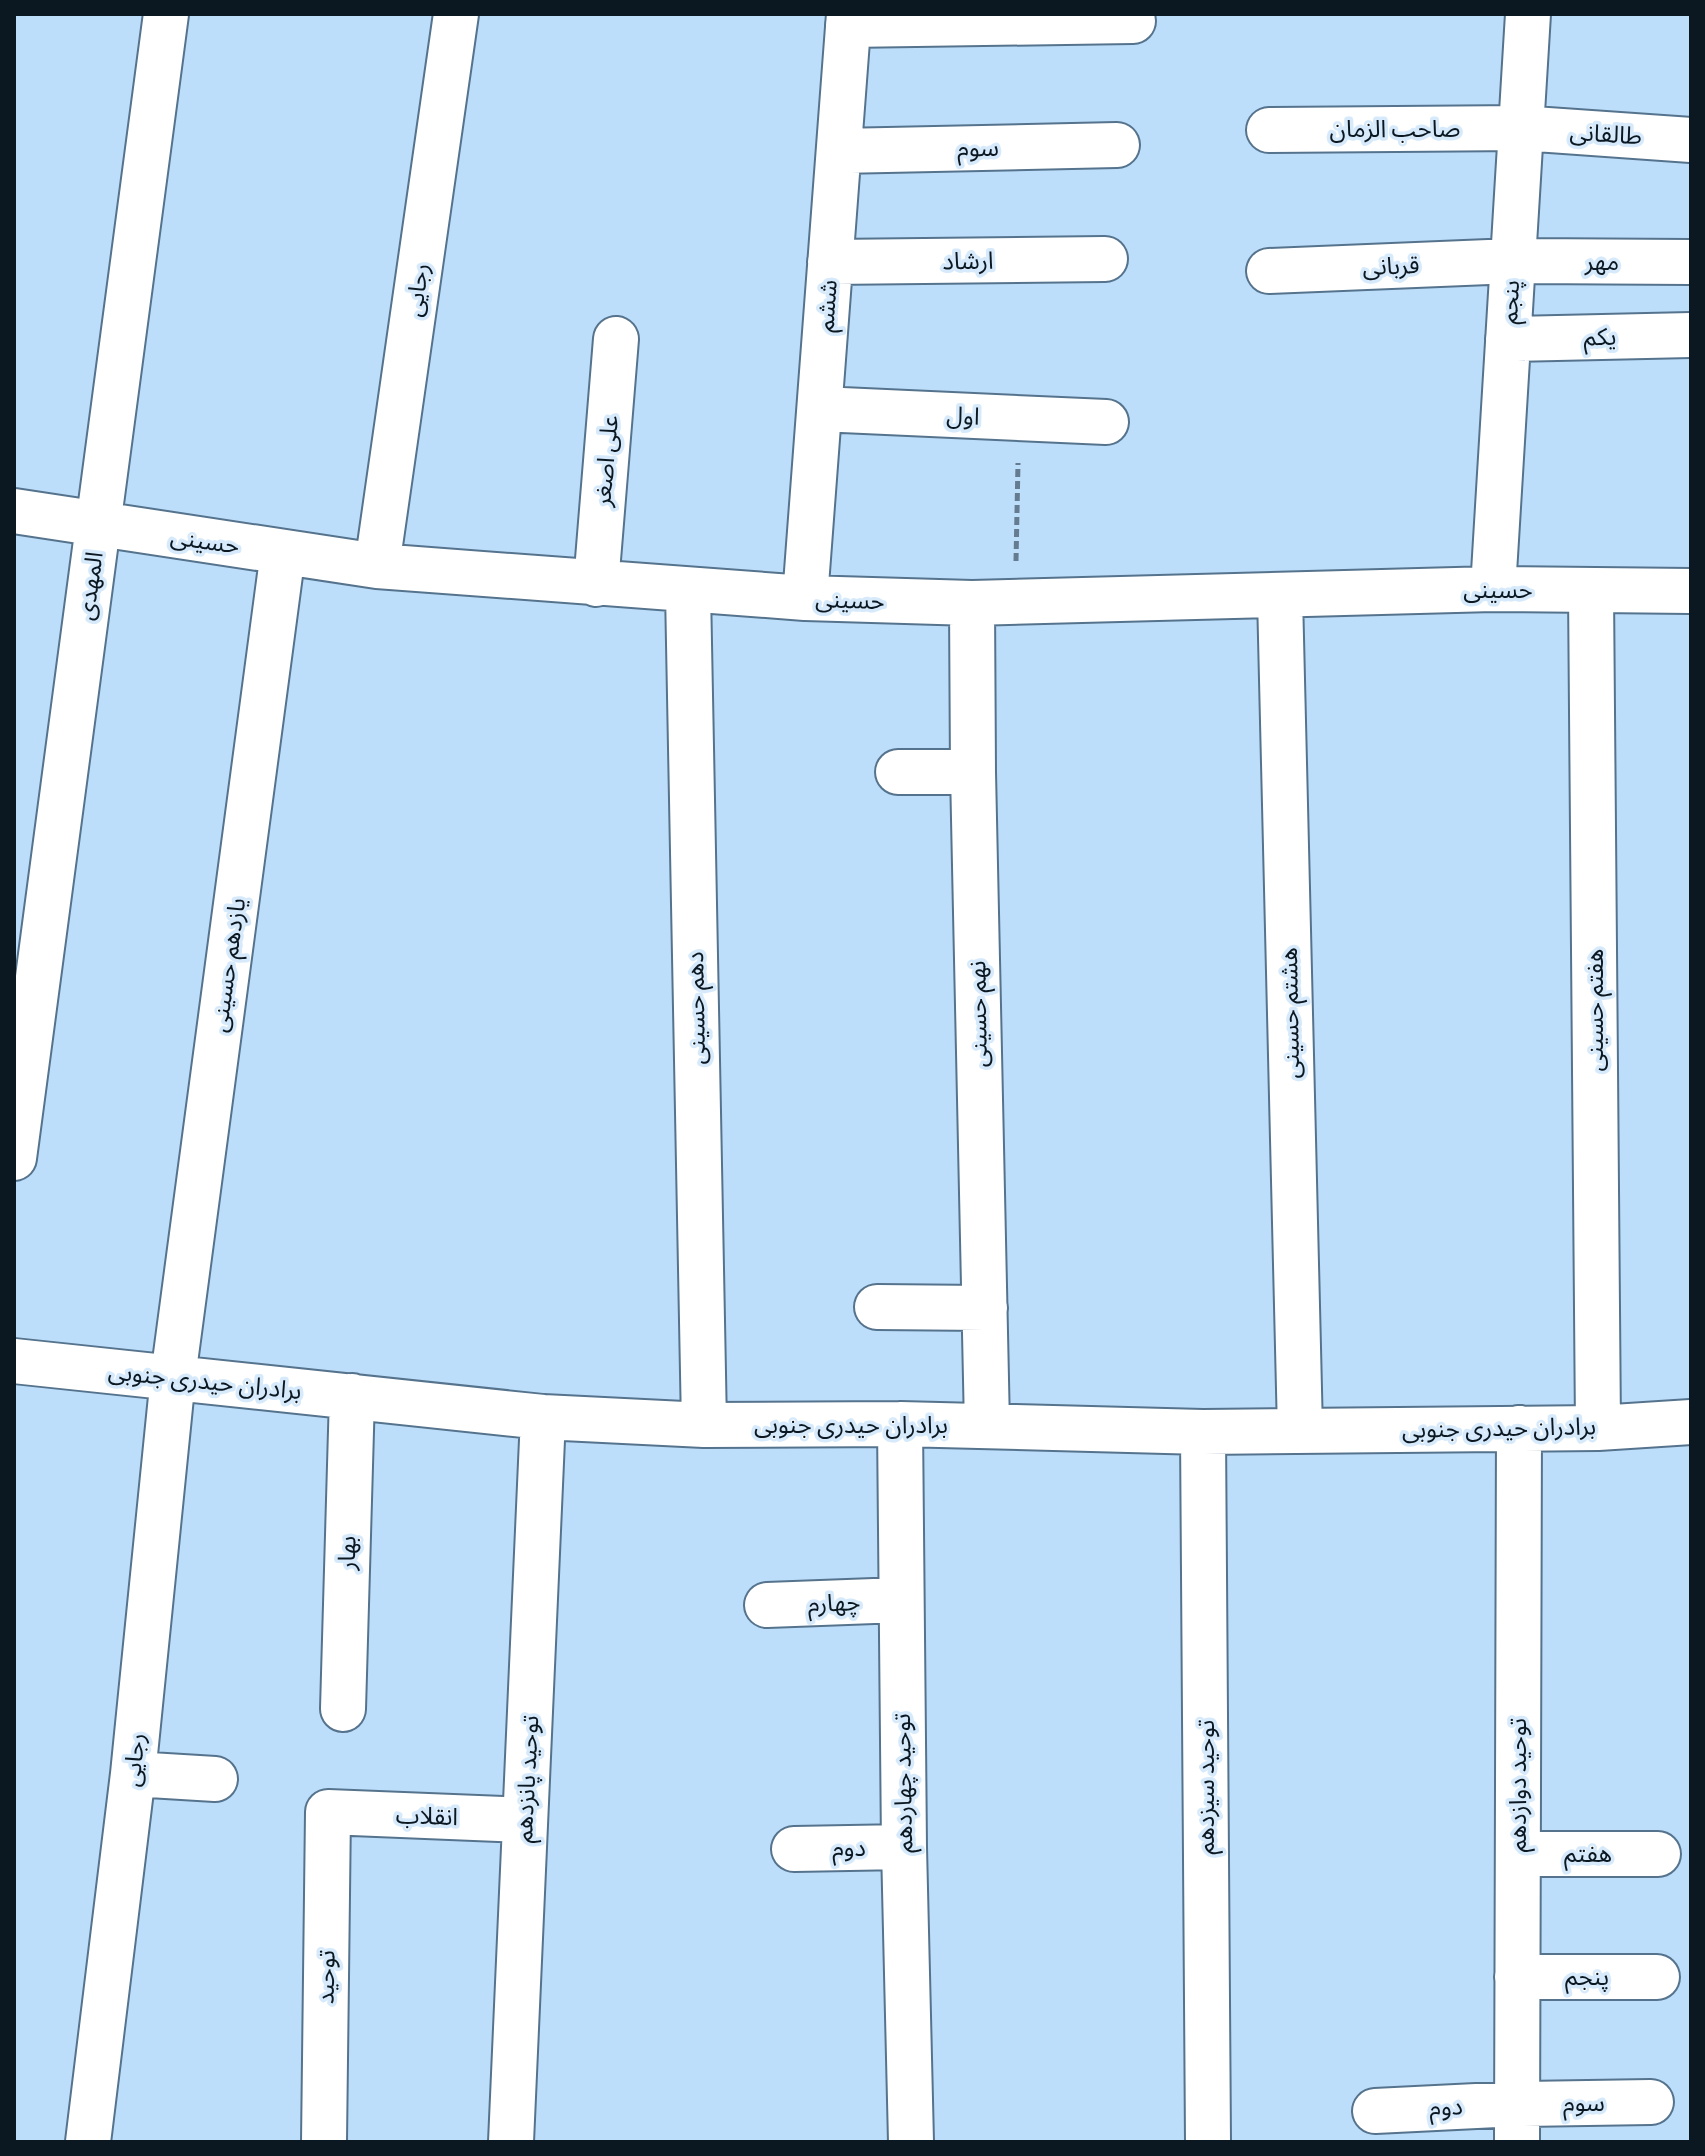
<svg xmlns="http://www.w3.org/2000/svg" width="1705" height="2156" font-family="'Titillium Web','Noto Sans Arabic',sans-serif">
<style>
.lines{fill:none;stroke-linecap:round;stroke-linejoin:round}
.minor-casing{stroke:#55738c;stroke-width:48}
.path{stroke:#657b8f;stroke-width:5;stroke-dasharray:8 4;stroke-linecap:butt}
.minor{stroke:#fff;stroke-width:44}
.labels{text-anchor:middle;stroke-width:7;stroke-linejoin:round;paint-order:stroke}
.street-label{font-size:24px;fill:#0b1721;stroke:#d6eafb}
</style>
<rect width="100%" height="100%" fill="#bddefb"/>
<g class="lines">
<defs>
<path id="minor" d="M848 25 1133 21
M1269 130 1521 128 1691 140
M839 151 1117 145
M830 262 1105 259
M1269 271 1513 261 1691 262
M1508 339 1691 335
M820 409 1106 422
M14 511 377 566 805 598 972 603 1493 589 1691 591
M377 566 456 14
M596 584 616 339
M1493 589 1528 14
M688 591 704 1425
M1591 591 1598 1428
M1280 596 1300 1431
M805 598 849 14
M972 603 973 772 987 1426
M898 772H973
M14 1158 166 14
M877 1307 985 1308
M14 1361 543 1417 704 1425 900 1424 1203 1432 1598 1428 1691 1422
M900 1424 904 1847 911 2142
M1203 1432 1208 2142
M767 1605 901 1600
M343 1709 352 1396
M133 1774 215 1779
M794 1849 904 1847
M1518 1854H1658
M1517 1977H1657
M1375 2111 1517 2104 1651 2102
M88 2142 133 1774 173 1377 283 552
M324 2142 328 1812 525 1820
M511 2142 543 1417
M1517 2142 1519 1428"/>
</defs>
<use href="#minor" class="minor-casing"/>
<path class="path" d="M1016 561 1018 463"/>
<use href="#minor" class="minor"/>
</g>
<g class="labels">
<g class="street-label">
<text x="1395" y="137">صاحب الزمان</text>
<text transform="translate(1606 134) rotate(4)" y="8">طالقانی</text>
<text transform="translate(978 148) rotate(-1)" y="8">سوم</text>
<text transform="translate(968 261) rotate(-1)" y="8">ارشاد</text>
<text x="1602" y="270">مهر</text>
<text transform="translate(1391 266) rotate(-2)" y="8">قربانی</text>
<text transform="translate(417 290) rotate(-82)" y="8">رجایی</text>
<text transform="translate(1510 302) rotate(-87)" y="8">پنجم</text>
<text transform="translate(827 306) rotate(-86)" y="8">ششم</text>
<text transform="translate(1600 337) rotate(-1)" y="8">یکم</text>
<text transform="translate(963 416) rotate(3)" y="8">اول</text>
<text transform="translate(606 461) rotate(-85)" y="8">علی اصغر</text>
<text transform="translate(205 541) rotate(8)" y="8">حسینی</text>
<text transform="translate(90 586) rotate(-82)" y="8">المهدی</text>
<text x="1498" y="598">حسینی</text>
<text transform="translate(850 600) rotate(2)" y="8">حسینی</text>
<text transform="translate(228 965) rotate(-82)" y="8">یازدهم حسینی</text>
<text transform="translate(696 1008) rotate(-91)" y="8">دهم حسینی</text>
<text transform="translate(1595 1010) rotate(-90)" y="8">هفتم حسینی</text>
<text transform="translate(1290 1013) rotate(-91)" y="8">هشتم حسینی</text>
<text transform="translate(978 1014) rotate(-91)" y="8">نهم حسینی</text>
<text transform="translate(205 1381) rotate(6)" y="8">برادران حیدری جنوبی</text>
<text x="851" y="1433">برادران حیدری جنوبی</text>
<text transform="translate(1499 1428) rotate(-1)" y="8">برادران حیدری جنوبی</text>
<text transform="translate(347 1553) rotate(-88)" y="8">بهار</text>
<text transform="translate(834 1603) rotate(-2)" y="8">چهارم</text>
<text transform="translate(134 1760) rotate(-84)" y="8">رجایی</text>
<text transform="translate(527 1779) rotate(-87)" y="8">توحید پانزدهم</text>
<text transform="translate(903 1783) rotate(-91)" y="8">توحید چهاردهم</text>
<text transform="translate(1518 1785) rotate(-90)" y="8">توحید دوازدهم</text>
<text transform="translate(1206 1787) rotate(-90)" y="8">توحید سیزدهم</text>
<text transform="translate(427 1816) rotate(2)" y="8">انقلاب</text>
<text transform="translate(849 1848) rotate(-1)" y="8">دوم</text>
<text x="1588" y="1862">هفتم</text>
<text transform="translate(326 1977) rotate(-89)" y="8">توحید</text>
<text x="1587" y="1985">پنجم</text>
<text x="1584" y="2111">سوم</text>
<text transform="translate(1446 2107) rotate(-3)" y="8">دوم</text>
</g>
</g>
<rect width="1705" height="2156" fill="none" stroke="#0b1721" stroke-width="32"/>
</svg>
